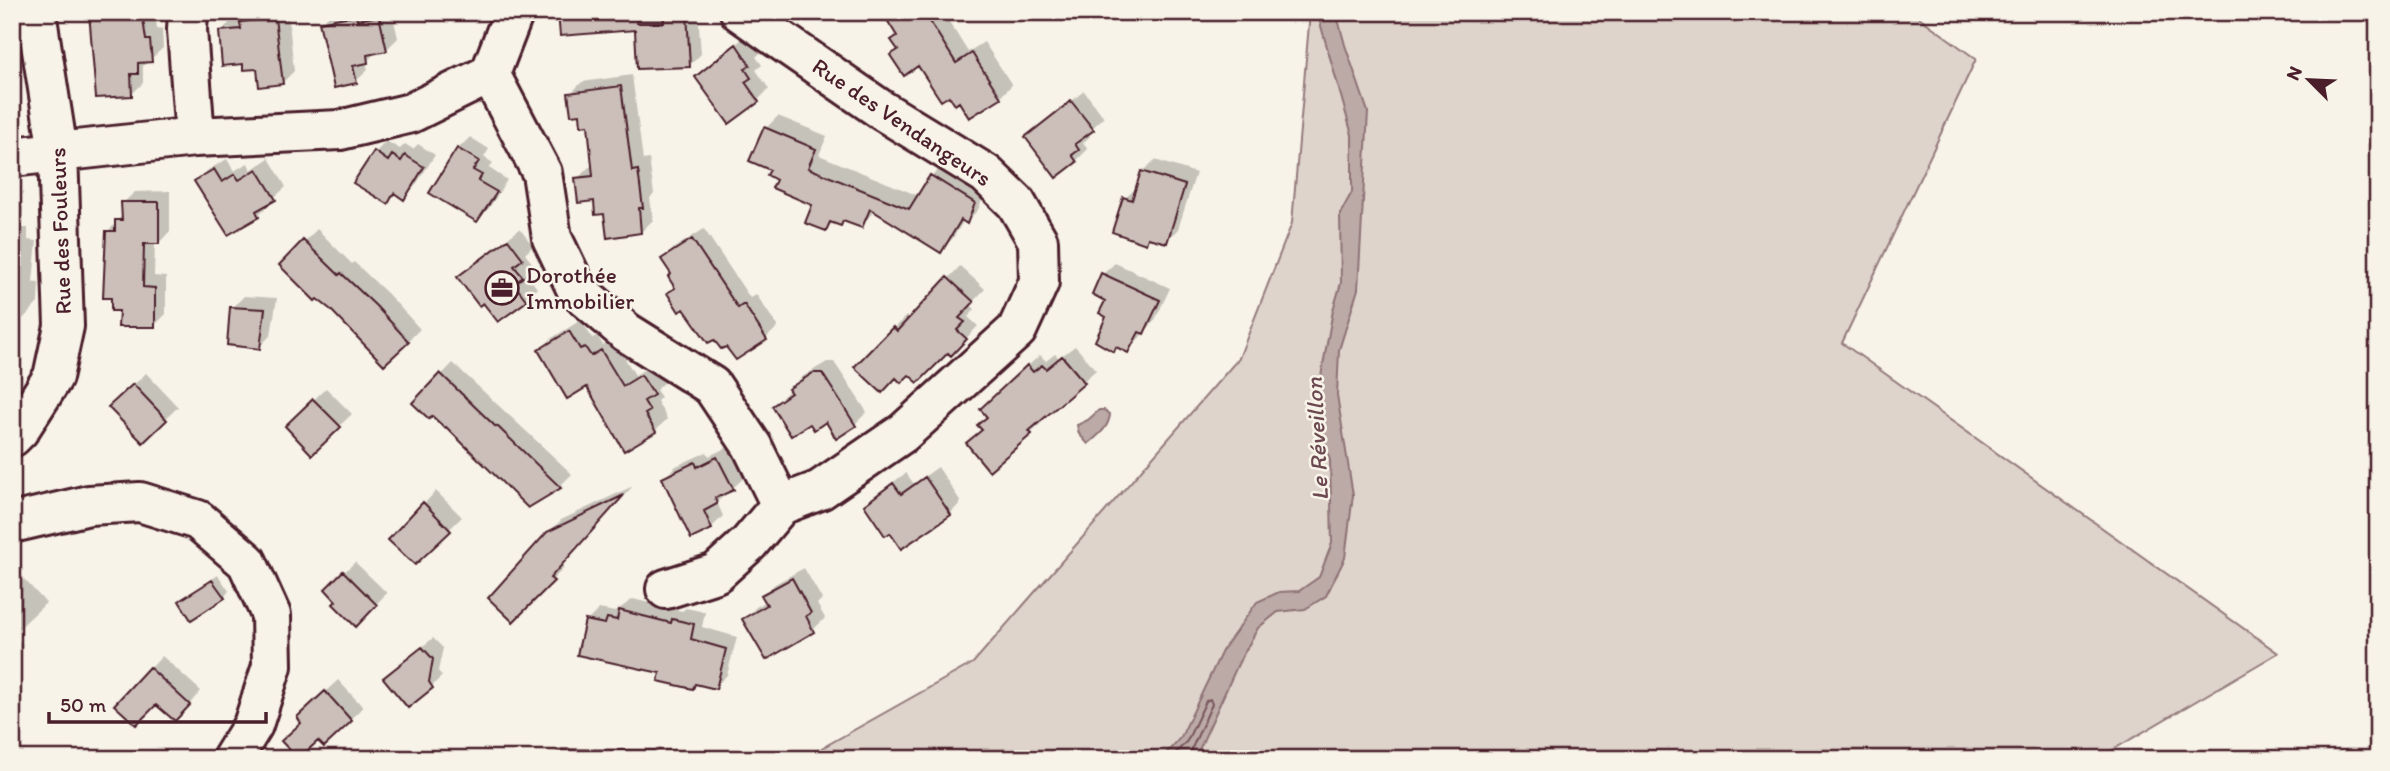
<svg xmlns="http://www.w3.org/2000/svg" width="2390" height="771" font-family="Itim,sans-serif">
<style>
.green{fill:#ded4cc;stroke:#947a7c;stroke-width:2}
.water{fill:#bcaaa7;stroke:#8e7275;stroke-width:2}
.shadow{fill:#0003}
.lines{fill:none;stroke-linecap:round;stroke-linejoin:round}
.shore{stroke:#78575d;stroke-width:2}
.building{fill:#ccbfb9;stroke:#4a1f2b;stroke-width:2}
.minor-casing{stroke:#4a1f2b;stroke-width:44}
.minor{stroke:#f7f3e8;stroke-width:38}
.labels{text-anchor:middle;stroke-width:5;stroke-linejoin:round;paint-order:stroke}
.street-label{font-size:23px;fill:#4a1f2b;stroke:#f7f3e8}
.poi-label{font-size:23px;fill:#4a1f2b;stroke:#f7f3e8;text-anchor:start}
.water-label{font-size:24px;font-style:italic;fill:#6c4950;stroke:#f7f3e8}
</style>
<rect width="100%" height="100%" fill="#f7f3e8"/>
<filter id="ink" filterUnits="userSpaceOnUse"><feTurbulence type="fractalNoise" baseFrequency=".0143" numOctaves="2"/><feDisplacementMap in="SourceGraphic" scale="14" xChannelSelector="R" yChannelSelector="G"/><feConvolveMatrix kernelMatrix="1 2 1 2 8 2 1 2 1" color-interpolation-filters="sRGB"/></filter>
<g filter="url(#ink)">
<path class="green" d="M1310 12H1912L1976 59 1842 343 2278 653 2097 759H549L562 749 813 753 973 663 1239 358 1292 223Z"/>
<path class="water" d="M1317 12H1336L1345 45 1368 112 1358 289 1339 350 1337 395 1353 495 1345 558 1326 596 1305 609 1278 612 1258 628 1238 664 1198 752 1192 759H1161L1181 737 1222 651 1257 602 1279 592 1299 591 1319 577 1332 543 1330 461 1323 434 1318 393 1333 310 1341 283 1340 214 1352 192V135Z
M1099 410H1104L1110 415C1108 429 1098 435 1088 444L1079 434 1077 425 1088 420Z"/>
<path class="shadow" d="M87 12H155L157 29 162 28 163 48 143 66V83L131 95 92 26H89Z
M252 12H288L294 71 282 83 259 67 220 32 232 20 246 18Z
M332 12H392L398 38 386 50 377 51 366 62 368 70 356 81 321 23Z
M648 12H698L701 54 689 66 636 24Z
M813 12H837L823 24Z
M901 12H943L968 52 984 42 1012 85 1000 97 960 100 919 64 892 55 899 48Z
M748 34 761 52 756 57 762 65 756 70 769 89 758 100 697 77Z
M632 75 643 160 649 159 654 194 650 198 653 220 641 232 606 212 577 179 589 167 594 166 589 123 570 94 582 82Z
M1084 91 1104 117 1087 133 1090 136 1083 143 1088 149 1076 161 1027 137Z
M778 116 827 136 819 155 919 196 932 176 944 164 986 190 978 210 966 222 964 220 953 238 941 250 875 210 861 226 845 220 840 224 834 221 826 229 814 205 778 179 772 169 766 128Z
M470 137 489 149 484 157 493 163 489 168 507 180 489 208 477 220 458 149Z
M386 141 400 149 405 144 413 149 418 144 435 155 415 186 404 198 396 193 387 202 375 153Z
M269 158 286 187 269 202 270 204 258 215 197 181 208 170 227 159 234 171 248 163 251 170Z
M1155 160 1196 173 1178 229 1166 241 1151 237 1146 242 1125 198 1138 187 1143 172Z
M170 191V231L159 243 155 242 154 276 166 277V314L154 326 120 310 108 232 123 214V203L135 192Z
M12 206 23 207 22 228H28V240L37 241 33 282 39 283 38 303 20 322 19 335 12 342Z
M317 229 352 264 354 262 388 294 420 329 408 341 318 296 282 265Z
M520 229 533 246 525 254 533 264 525 272 537 288 525 300 483 301 459 277 471 265Z
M704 229 750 298 756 294 778 327 766 338 736 358 727 344 669 293 676 286 673 274 663 259 674 248Z
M1115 263 1170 288 1155 320 1128 351 1118 346 1114 350 1103 274Z
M960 266 985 289 970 305 975 309 968 317 978 326 951 354 948 351 909 373 896 376 857 367 906 316 910 320Z
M244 296 277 298 271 335 259 347 232 308Z
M581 320 592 338 597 336 603 345 613 339 635 375 654 364 665 382 656 390 661 397 657 401 667 419 655 431 625 448 588 385 540 350 552 338Z
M1075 346 1096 370 1041 418 1043 421 1031 433 990 468 983 429 979 425 988 416 994 397 1040 355 1046 361 1055 354 1059 358Z
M827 362H834L867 412 855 424 837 436 826 420 810 421 774 406 802 377Z
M453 363 572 474 560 486 528 505 446 424 414 403Z
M146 373 178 407 143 440 111 407Z
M326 388 352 414 312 452 287 426Z
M730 446 745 477 717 502 723 516 711 528 664 478 676 466 707 452 709 456Z
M938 467 961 502 950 514 866 505 878 493 906 473 914 484Z
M633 486 561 564 564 568 513 620 548 533 561 520Z
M436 491 462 517 415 563 424 504Z
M355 562 387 593 356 625 327 589Z
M804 568 822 599 817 604 825 618 813 630 745 619 756 607 767 601 763 595 775 584Z
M218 575 229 591 224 597 181 601Z
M24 579 46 603 13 634 23 645 12 656V589Z
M633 599 682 611 686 608 705 612 702 627 737 637 727 675 715 687 698 683 693 687 662 671 587 621 599 609 615 612Z
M433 638 443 648 438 671 442 676 432 686 396 668Z
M162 656 201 691 187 707 156 703 117 705Z
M338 680 363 707 324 745 303 722 311 705Z"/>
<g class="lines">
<path class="shore" d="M1170 759 1187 741 1206 701 1210 699 1212 704 1187 759"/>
</g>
<path class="building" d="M89 12H142L146 40H150L152 62 138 63V74H131L132 96 96 98Z
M558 12H636L637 23H664L663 12H687L690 67 637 69 635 30 560 36Z
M882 12H924L956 63 972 53 1001 98 969 118 959 102 955 105 949 96 941 101 918 66 904 76 890 55 898 50 891 40 897 36Z
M356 15 357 20 379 16 387 51 367 55 368 63 353 66 357 83 334 88 319 22Z
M275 18 283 84 259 87 257 69 243 70V64L222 66 219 31 241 29 240 22Z
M736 44 750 65 745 69 751 78 745 82 759 102 729 124 695 77Z
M621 86 632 171 638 170 643 208H639L641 233 607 238 604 214 595 215 594 201 578 203 575 178 593 176 588 125 581 126 580 114 571 115 568 93Z
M1071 101 1094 130 1075 144 1079 150 1072 155 1077 162 1056 178 1025 137Z
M764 127 816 149 808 168 909 209 930 175 975 203 967 224 961 220 941 253 870 209 862 228 843 221 841 226 830 222 826 231 805 223 812 205 772 188 776 180 767 175 770 170 749 161Z
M457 148 479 161 473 170 482 175 478 181 497 192 477 222 429 193Z
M374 151 388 161 392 155 401 161 405 155 424 167 404 200 394 193 388 204 353 183Z
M214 169 222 182 235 174 239 180 257 169 276 200 256 211 259 217 228 235 194 181Z
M1141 171 1185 185 1167 243 1148 238 1146 244 1112 232 1123 197 1132 200Z
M121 202H159V244H144L143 287 155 288V327H118L119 311H111V298H103L106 231H115V220H122Z
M508 239 523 259 514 266 523 277 514 284 527 301 498 322 483 303 479 306 457 277Z
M692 239 738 308 744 304 767 340 736 360 726 347 721 349 714 340 708 343 684 309 679 312 667 293 675 288 668 277 671 274 661 259Z
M303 240 339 275 341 273 376 306 409 342 384 365 330 309 317 299 315 301 279 265Z
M1101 273 1160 300 1144 334 1139 332 1128 353 1116 347 1114 352 1095 341 1106 317 1099 313 1105 301 1092 294Z
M947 277 974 302 959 318 965 322 957 330 967 339 951 356 948 353 918 383 909 375 901 383 896 378 882 393 854 367 893 327 897 331Z
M230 307 265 309 260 349 227 345Z
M569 331 580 349 585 347 591 356 601 350 623 386 641 375 654 395 644 401 650 411 645 414 656 432 624 451 587 387 567 399 538 350Z
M1062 356 1085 383 1029 431 1032 434 989 471 966 443 982 430 977 425 987 417 980 409 1027 365 1033 372 1042 365 1046 369Z
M440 373 496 427 497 426 561 488 528 508 446 427 445 428 432 416 429 419 412 403Z
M813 373H822L856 426 836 439 826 422 814 430 810 424 791 436 772 406 791 393 788 389Z
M133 384 167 420 143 443 108 407Z
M313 399 341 427 312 455 285 426Z
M717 457 734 490 715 498 717 504 704 511 712 529 691 539 662 478 695 462 697 467Z
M925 477 951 515 901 549 890 533 885 536 864 505 893 483 901 494Z
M624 495 550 578 554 581 513 622 488 598 547 532Z
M423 502 451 531 415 565 388 540Z
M343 571 377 605 356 627 333 604 336 601 325 589Z
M792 578 811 613 806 616 814 632 766 660 742 619 767 605 761 595Z
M212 580 225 598 191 620 179 601Z
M619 610 671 623 672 619 694 624 691 639 726 649 716 689 695 684 693 689 658 681 660 673 577 655 585 620 605 624 607 618 617 620Z
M422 647 433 659 429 682 433 688 408 708 383 678Z
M149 667 190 705 175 721 156 705 136 725 114 705Z
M325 691 352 721 324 747 318 741 298 759 281 741 301 723 297 717Z"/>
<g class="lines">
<defs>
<path id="minor" d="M188 12 187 30 195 137
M490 74 542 173 552 238 577 290 626 332 712 386 752 446 781 505
M12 157 195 137 340 130 411 113 490 74 514 12
M12 437 19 430 53 377 64 326 58 152 36 12
M12 523 89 505 140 502 198 520 247 562 271 615 272 666 253 725 232 759
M666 589 716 573 749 543 781 505 820 490 903 433 1017 330 1039 282 1038 241 1016 203 986 174 883 111 740 12"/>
</defs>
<use href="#minor" class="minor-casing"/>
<use href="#minor" class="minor"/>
</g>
</g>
<defs>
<symbol id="office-ring" viewBox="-11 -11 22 22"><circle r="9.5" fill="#f7f3e8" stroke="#4a1f2b" stroke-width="1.5"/><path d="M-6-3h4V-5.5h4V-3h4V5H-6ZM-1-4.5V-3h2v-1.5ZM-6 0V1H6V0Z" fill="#4a1f2b"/></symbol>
</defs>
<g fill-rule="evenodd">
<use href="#office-ring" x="483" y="269" width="38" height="38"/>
</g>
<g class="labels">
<g class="street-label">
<text transform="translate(902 122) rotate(34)" y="8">Rue des Vendangeurs</text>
<text transform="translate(60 231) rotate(-92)" y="8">Rue des Fouleurs</text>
</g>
<g class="poi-label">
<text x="526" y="283">Dorothée<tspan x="526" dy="26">Immobilier</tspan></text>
</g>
<g class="water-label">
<text transform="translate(1317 439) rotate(-93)" y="8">Le Réveillon</text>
</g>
</g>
<rect width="2390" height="771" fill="none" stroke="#f7f3e8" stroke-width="42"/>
<rect x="21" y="21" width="2348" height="729" fill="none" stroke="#4a1f2b" stroke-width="2.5" filter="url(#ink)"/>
<g transform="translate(2309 80) rotate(294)" stroke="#f7f3e8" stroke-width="5" paint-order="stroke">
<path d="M0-5L12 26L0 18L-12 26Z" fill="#4a1f2b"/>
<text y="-10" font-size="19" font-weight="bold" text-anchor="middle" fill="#4a1f2b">N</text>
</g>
<path d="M49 712v10h217v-10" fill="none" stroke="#4a1f2b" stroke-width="3.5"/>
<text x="60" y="712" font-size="21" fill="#4a1f2b" stroke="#f7f3e8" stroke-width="5" paint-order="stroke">50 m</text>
</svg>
